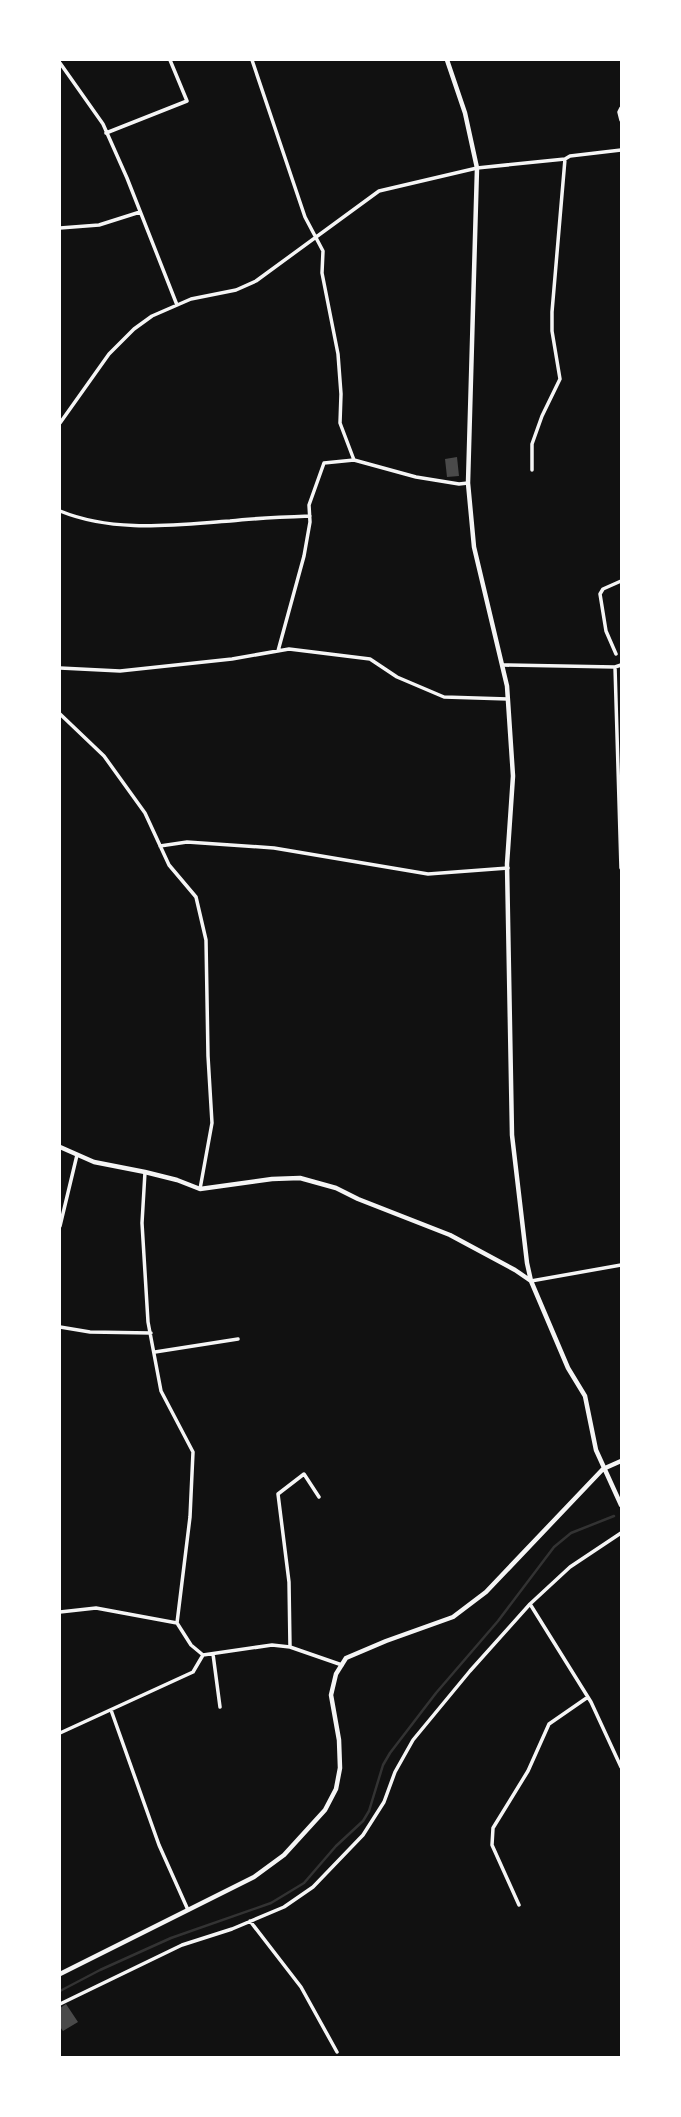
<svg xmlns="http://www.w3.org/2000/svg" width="681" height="2117" font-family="'Zilla Slab',serif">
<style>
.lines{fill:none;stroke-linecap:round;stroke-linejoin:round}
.stream{stroke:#333;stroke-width:2.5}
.building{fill:#4a4a4a}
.minor{stroke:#f5f5f5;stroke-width:3.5}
.tertiary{stroke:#f5f5f5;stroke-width:4.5}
</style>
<rect width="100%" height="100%" fill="#111"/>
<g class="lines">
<path class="stream" d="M60 1991 100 1970 171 1938 271 1903 304 1883 336 1846 363 1821 369 1811 383 1765 390 1753 436 1693 498 1621 554 1547 571 1533 614 1516"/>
</g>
<path class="building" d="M457 457 459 476 447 477 445 459Z
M66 2004 78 2022 63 2031 60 2027V2008Z"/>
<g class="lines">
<path class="minor" d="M252 60 305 217 323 251 322 273 338 354 341 394 340 423 354 460
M60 63 103 124 127 178 177 305
M621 108 619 112 621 120
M106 133 187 101 170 60
M60 228 99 225 140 212
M60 423 109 354 134 329 152 316 191 299 236 290 256 281 379 191 477 168 565 159
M532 470V444L542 416 560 379 552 331V312L565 159 570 156 621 150
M60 511C114 533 173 525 230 521 257 518 283 517 310 516
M278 651 304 556 310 522 309 505 324 463 354 460 416 477 459 484 468 483
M616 654 606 631 600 594 603 589 621 581
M503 665 615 667 621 665
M615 667 621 868
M60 668 120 671 232 659 289 649 370 659 397 677 444 697 508 699
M60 714 104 756 145 813 169 865 196 897 206 940 208 1056 212 1123 200 1189
M160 846 187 842 274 848 428 874 508 868
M145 1172 142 1223 148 1322 161 1391 193 1452 190 1517 177 1623
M60 1226 77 1155
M531 1281 621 1265
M60 1327 90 1332 151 1333
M155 1352 238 1339
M530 1604 591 1702 621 1767
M60 1612 96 1608 177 1623 191 1645 203 1655 272 1645 290 1647 342 1665
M290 1647 289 1582 278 1494 304 1474 319 1497
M213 1654 220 1707
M111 1710 159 1845 188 1910
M60 1733 193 1672 203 1655
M519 1905 492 1845 493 1828 528 1771 549 1724 588 1697
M250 1921 301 1987 337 2052
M60 2004 182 1945 232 1929 284 1907 313 1887 363 1835 384 1802 395 1772 413 1740 470 1671 530 1604 570 1567 621 1533"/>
<path class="tertiary" d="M447 60 465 113 477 168 468 483 474 547 507 686 513 776 507 864 512 1135 527 1263 531 1281 568 1368 585 1396 596 1450 621 1505
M60 1147 94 1162 145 1172 177 1180 200 1189 272 1179 300 1178 336 1188 358 1199 450 1235 515 1270 531 1281
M60 1974 254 1877 284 1855 325 1810 336 1789 340 1768 339 1740 331 1695 336 1674 346 1658 386 1641 453 1617 486 1592 603 1469 621 1461"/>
</g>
<rect width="681" height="2117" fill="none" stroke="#ffffff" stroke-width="122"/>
</svg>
